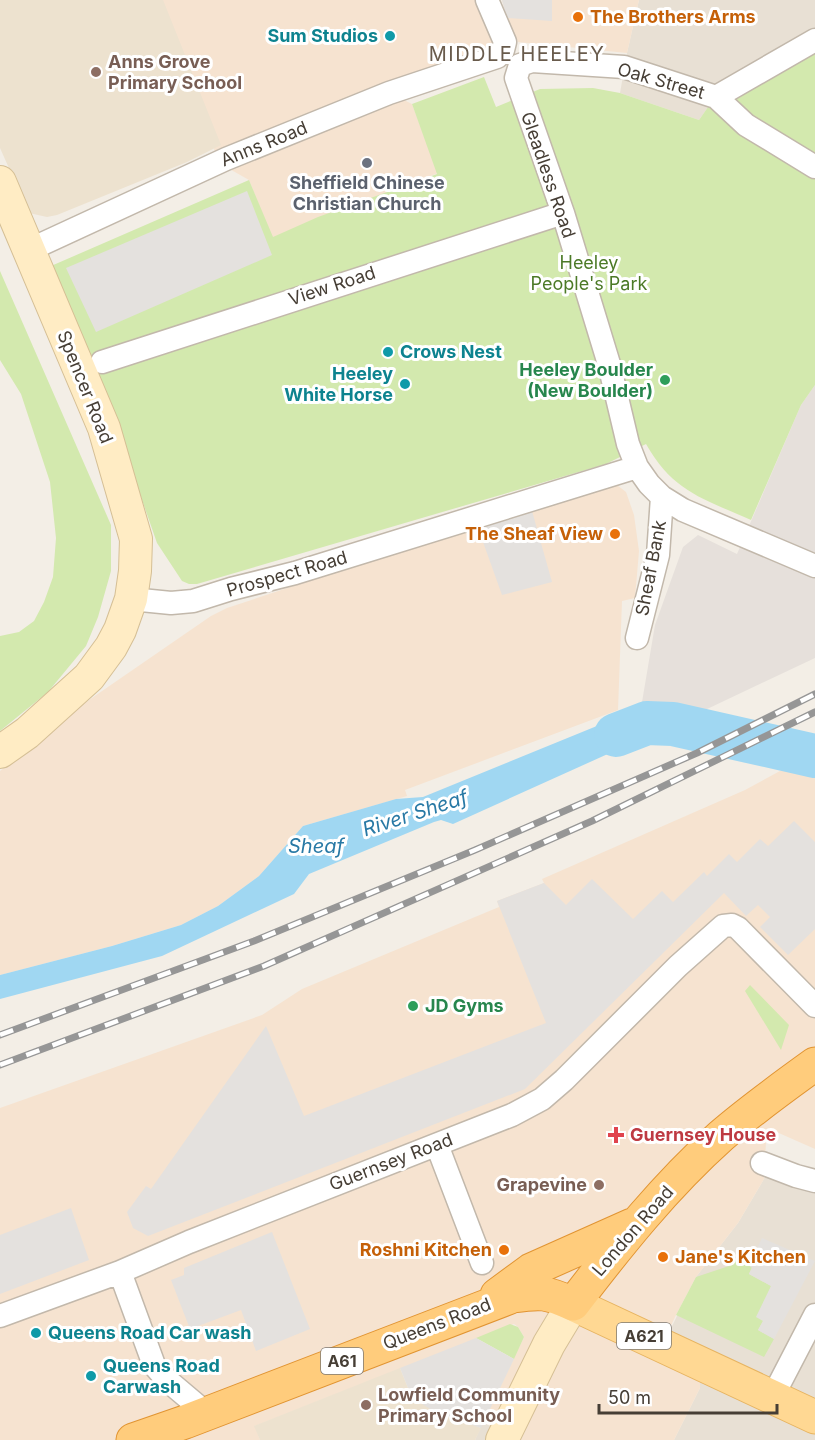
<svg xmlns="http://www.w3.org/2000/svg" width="815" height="1440" font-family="Inter,sans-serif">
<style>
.residential{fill:#e8e0d4}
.commercial{fill:#f6e3d0}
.industrial{fill:#e6e0db}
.education{fill:#ede2cf}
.green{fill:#d3e9ae}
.parking{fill:#e4e1de}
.water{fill:#a0d7f2}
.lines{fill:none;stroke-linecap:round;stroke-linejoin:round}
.river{stroke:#a0d7f2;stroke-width:44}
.minor-casing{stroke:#c2b8ab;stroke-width:25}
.secondary-casing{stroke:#d5bf95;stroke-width:34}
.primary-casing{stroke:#e7b461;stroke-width:35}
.trunk-casing{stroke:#e19432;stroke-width:35}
.minor{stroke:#fff;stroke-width:22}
.secondary{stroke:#ffecc4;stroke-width:32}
.primary{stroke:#ffd893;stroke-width:33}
.trunk{stroke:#ffcc7c;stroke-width:33}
.rail-casing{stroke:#969696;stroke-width:7}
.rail{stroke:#fff;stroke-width:4.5;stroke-dasharray:14;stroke-linecap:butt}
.food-dot{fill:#e8710a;stroke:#fff;stroke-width:2}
.culture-dot{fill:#0f9aa8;stroke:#fff;stroke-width:2}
.education-dot{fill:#8d6e63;stroke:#fff;stroke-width:2}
.worship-dot{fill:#6b7280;stroke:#fff;stroke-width:2}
.leisure-dot{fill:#2e9e5b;stroke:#fff;stroke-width:2}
.health-dot{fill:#e0444e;stroke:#fff;stroke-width:2}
.labels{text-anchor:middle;stroke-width:6;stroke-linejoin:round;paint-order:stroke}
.shield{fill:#fff;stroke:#7e7872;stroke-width:1.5}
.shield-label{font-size:16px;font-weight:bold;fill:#463e35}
.food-label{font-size:18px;font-weight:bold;fill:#c56008;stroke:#fff;text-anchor:start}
.culture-label{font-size:18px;font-weight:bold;fill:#0d838f;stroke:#fff;text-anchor:start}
.education-label{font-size:18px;font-weight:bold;fill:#785e54;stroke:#fff;text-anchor:start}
.street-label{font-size:18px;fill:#463e35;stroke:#fff}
.worship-label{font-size:18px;font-weight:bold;fill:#5b616d;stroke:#fff}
.park-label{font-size:18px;fill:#4c7a27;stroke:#fff}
.leisure-label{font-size:18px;font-weight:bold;fill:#27864d;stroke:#fff;text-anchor:end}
.health-label{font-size:18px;font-weight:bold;fill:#be3a42;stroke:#fff;text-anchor:start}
.neighbourhood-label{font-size:20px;letter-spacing:1.5px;fill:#695b4c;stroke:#fff}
.water-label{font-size:20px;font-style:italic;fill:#2879a5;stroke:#fff}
</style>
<rect width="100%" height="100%" fill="#f3eee6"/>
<path class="residential" d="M639 0H815V39L715 97 699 120 620 93 627 53Z
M771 1167 815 1181V1440H674L700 1388V1382L656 1359 696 1277 738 1223Z
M483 1422 515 1440H475Z"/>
<path class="commercial" d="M162 0H488L505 42 390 93 412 104 438 173 272 238 249 180 219 163Z
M502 0H639L627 53 518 42 507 18Z
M608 482 617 485 626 492 634 515 639 551 635 598 622 601 618 710 405 790 407 796 303 826 259 876 218 906 181 925 112 946 0 975V771L47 736 44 731 211 616 227 608Z
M815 752V1149L772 1130 766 1142 764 1179 738 1223 696 1277 676 1315 656 1358 700 1381V1388L674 1440H515L483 1422 524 1337 518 1327 514 1324 255 1426 260 1440H0V1108L262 1015 302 989 499 907 497 901 544 883 542 879 745 790Z"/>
<path class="industrial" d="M815 385V658L705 710 641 708 655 625 683 547 698 535 737 554 801 405Z"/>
<path class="education" d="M0 0H163L221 145 187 162 57 215 47 217 29 213 0 148Z
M400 1368 412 1398 481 1428 475 1440H260L254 1426Z"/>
<path class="green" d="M815 39V385L801 405 751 520C704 499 673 492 646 444L606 464 197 584H189L182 581 157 543 116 425 51 266 249 180 273 237 318 217 437 174 412 104 484 77 496 107 540 89 593 88 620 93 699 120 715 97Z
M0 271 111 525V571L98 617 86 646 48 692 0 731V636L19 632 34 621 44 602 53 577 56 538 50 482 21 394 0 360Z
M750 985 789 1025 781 1050 745 991Z
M735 1259 752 1267 749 1274 771 1286 763 1321 758 1330 774 1339 764 1357 676 1315 696 1277 732 1265Z
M510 1324 518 1327 524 1337 514 1359 476 1338Z"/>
<path class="parking" d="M502 0H552V21L507 18Z
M247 191 272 255 96 332 66 268Z
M532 511 552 582 502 595 478 528Z
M794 821 815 842V929L788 955 760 927 770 917 758 905 746 916 724 893 525 1089 148 1236 133 1228 127 1212 146 1186 151 1189 266 1026 304 1116 546 1023 497 901 544 883 566 905 592 879 633 919 662 891 673 902 704 872 707 876 729 854 737 862 760 839 768 846Z
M71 1208 89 1260 0 1294V1235Z
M272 1232 310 1329 256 1351 241 1310 190 1329 171 1280 184 1275V1268Z
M762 1238 815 1261 774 1339 758 1330 763 1321 756 1317 771 1286 749 1274 752 1268 749 1265Z
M476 1338 514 1359 481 1428 437 1413 412 1398 400 1368Z"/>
<path class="water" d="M641 708 705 710 453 824 441 820 434 822 309 874 294 894 162 956 0 999V975L112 946 181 925 218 906 259 876 303 826 396 799 423 797Z
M799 742 815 746V766L766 757Z"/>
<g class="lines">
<path class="river" d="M616 735 647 723 673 724 815 756"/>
<defs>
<path id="minor" d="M716 97 815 40
M815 167 746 125 716 97 624 67 532 61 520 65 516 78 563 213 609 364 628 444 637 467 649 484 662 497 683 510 815 566
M29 250 226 159 389 93 497 57 503 50 505 42 487 0
M102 362 563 213
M131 599 171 603 193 601 231 589 295 573 637 467
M637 638 658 555 662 497
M437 1145 482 1263
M762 1163 796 1176 815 1181
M120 1272 154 1365 167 1380 206 1413
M0 1316 120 1272 189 1242 512 1115 542 1099 564 1080 678 966 723 926 732 925 738 928 815 1006
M773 1396 815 1315"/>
<path id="secondary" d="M0 182 104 428 136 539 135 571 131 599 120 630 111 647 89 677 27 733 0 752
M502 1440 549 1344 573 1304"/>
<path id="primary" d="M573 1304 815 1417"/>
<path id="trunk" d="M497 1295 531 1270 632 1225
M133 1440 185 1422 513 1296C541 1292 547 1292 573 1304 618 1245 665 1186 721 1136 751 1110 783 1087 815 1064"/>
</defs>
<use href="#minor" class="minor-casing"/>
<use href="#secondary" class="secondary-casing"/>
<use href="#primary" class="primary-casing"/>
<use href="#trunk" class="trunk-casing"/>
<use href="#minor" class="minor"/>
<use href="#secondary" class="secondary"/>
<use href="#primary" class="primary"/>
<use href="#trunk" class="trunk"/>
<defs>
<path id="rail" d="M0 1035 254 941 475 850 697 753 815 694
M0 1065 264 966 592 821 815 712"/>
</defs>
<use href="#rail" class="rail-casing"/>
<use href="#rail" class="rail"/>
</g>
<g class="food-dot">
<circle cx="578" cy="17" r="6"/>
<circle cx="615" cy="534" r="6"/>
<circle cx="504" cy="1250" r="6"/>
<circle cx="663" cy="1257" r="6"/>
</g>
<g class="culture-dot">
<circle cx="390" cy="36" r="6"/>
<circle cx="388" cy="352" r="6"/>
<circle cx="405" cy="384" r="6"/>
<circle cx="36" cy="1333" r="6"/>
<circle cx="91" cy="1376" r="6"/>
</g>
<g class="education-dot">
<circle cx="96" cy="72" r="6"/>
<circle cx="599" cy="1185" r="6"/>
<circle cx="366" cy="1405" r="6"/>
</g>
<circle class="worship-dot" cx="367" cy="163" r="6"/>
<g class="leisure-dot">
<circle cx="665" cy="380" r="6"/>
<circle cx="413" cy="1006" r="6"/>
</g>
<path class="health-dot" d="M613 1126h6v6h6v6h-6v6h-6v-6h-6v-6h6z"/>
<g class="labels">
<g class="shield">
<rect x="617" y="1323" width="54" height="26" rx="4.5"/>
<rect x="321" y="1348" width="42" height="26" rx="4.5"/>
</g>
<g class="shield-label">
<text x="644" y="1342">A621</text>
<text x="342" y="1367">A61</text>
</g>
<g class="food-label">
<text x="590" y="23">The Brothers Arms</text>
<text x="603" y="540" text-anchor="end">The Sheaf View</text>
<text x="492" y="1256" text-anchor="end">Roshni Kitchen</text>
<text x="675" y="1263">Jane's Kitchen</text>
</g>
<g class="culture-label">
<text x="378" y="42" text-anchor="end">Sum Studios</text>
<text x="400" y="358">Crows Nest</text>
<text x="393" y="380" text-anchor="end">Heeley<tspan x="393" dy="21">White Horse</tspan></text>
<text x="48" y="1339">Queens Road Car wash</text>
<text x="103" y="1372">Queens Road<tspan x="103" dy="21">Carwash</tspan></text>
</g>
<g class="education-label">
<text x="108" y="68">Anns Grove<tspan x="108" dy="21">Primary School</tspan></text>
<text x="587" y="1191" text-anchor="end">Grapevine</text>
<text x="378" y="1401">Lowfield Community<tspan x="378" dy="21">Primary School</tspan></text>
</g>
<g class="street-label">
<text transform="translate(661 81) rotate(16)" y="6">Oak Street</text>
<text transform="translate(264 144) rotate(-22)" y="6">Anns Road</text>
<text transform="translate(548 175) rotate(71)" y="6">Gleadless Road</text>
<text transform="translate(332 286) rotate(-18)" y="6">View Road</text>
<text transform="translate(85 387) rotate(68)" y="6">Spencer Road</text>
<text transform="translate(651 568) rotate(-79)" y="6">Sheaf Bank</text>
<text transform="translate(287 574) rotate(-16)" y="6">Prospect Road</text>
<text transform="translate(391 1162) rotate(-21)" y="6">Guernsey Road</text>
<text transform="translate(633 1231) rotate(-49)" y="6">London Road</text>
<text transform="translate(437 1324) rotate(-21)" y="6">Queens Road</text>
</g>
<g class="worship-label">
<text x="367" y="189">Sheffield Chinese<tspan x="367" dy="21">Christian Church</tspan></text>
</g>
<g class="park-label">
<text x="589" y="269">Heeley<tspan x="589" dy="21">People's Park</tspan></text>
</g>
<g class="leisure-label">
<text x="653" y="376">Heeley Boulder<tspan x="653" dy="21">(New Boulder)</tspan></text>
<text x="425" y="1012" text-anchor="start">JD Gyms</text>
</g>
<g class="health-label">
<text x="630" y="1141">Guernsey House</text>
</g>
<g class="neighbourhood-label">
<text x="517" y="61">MIDDLE HEELEY</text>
</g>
<g class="water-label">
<text transform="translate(415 813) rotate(-18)" y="7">River Sheaf</text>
<text x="316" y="853">Sheaf</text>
</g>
</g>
<path d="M599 1404v9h178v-9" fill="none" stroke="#463e35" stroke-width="3"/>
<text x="608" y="1404" font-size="18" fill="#463e35" stroke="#ffffff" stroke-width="4.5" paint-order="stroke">50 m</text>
</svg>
